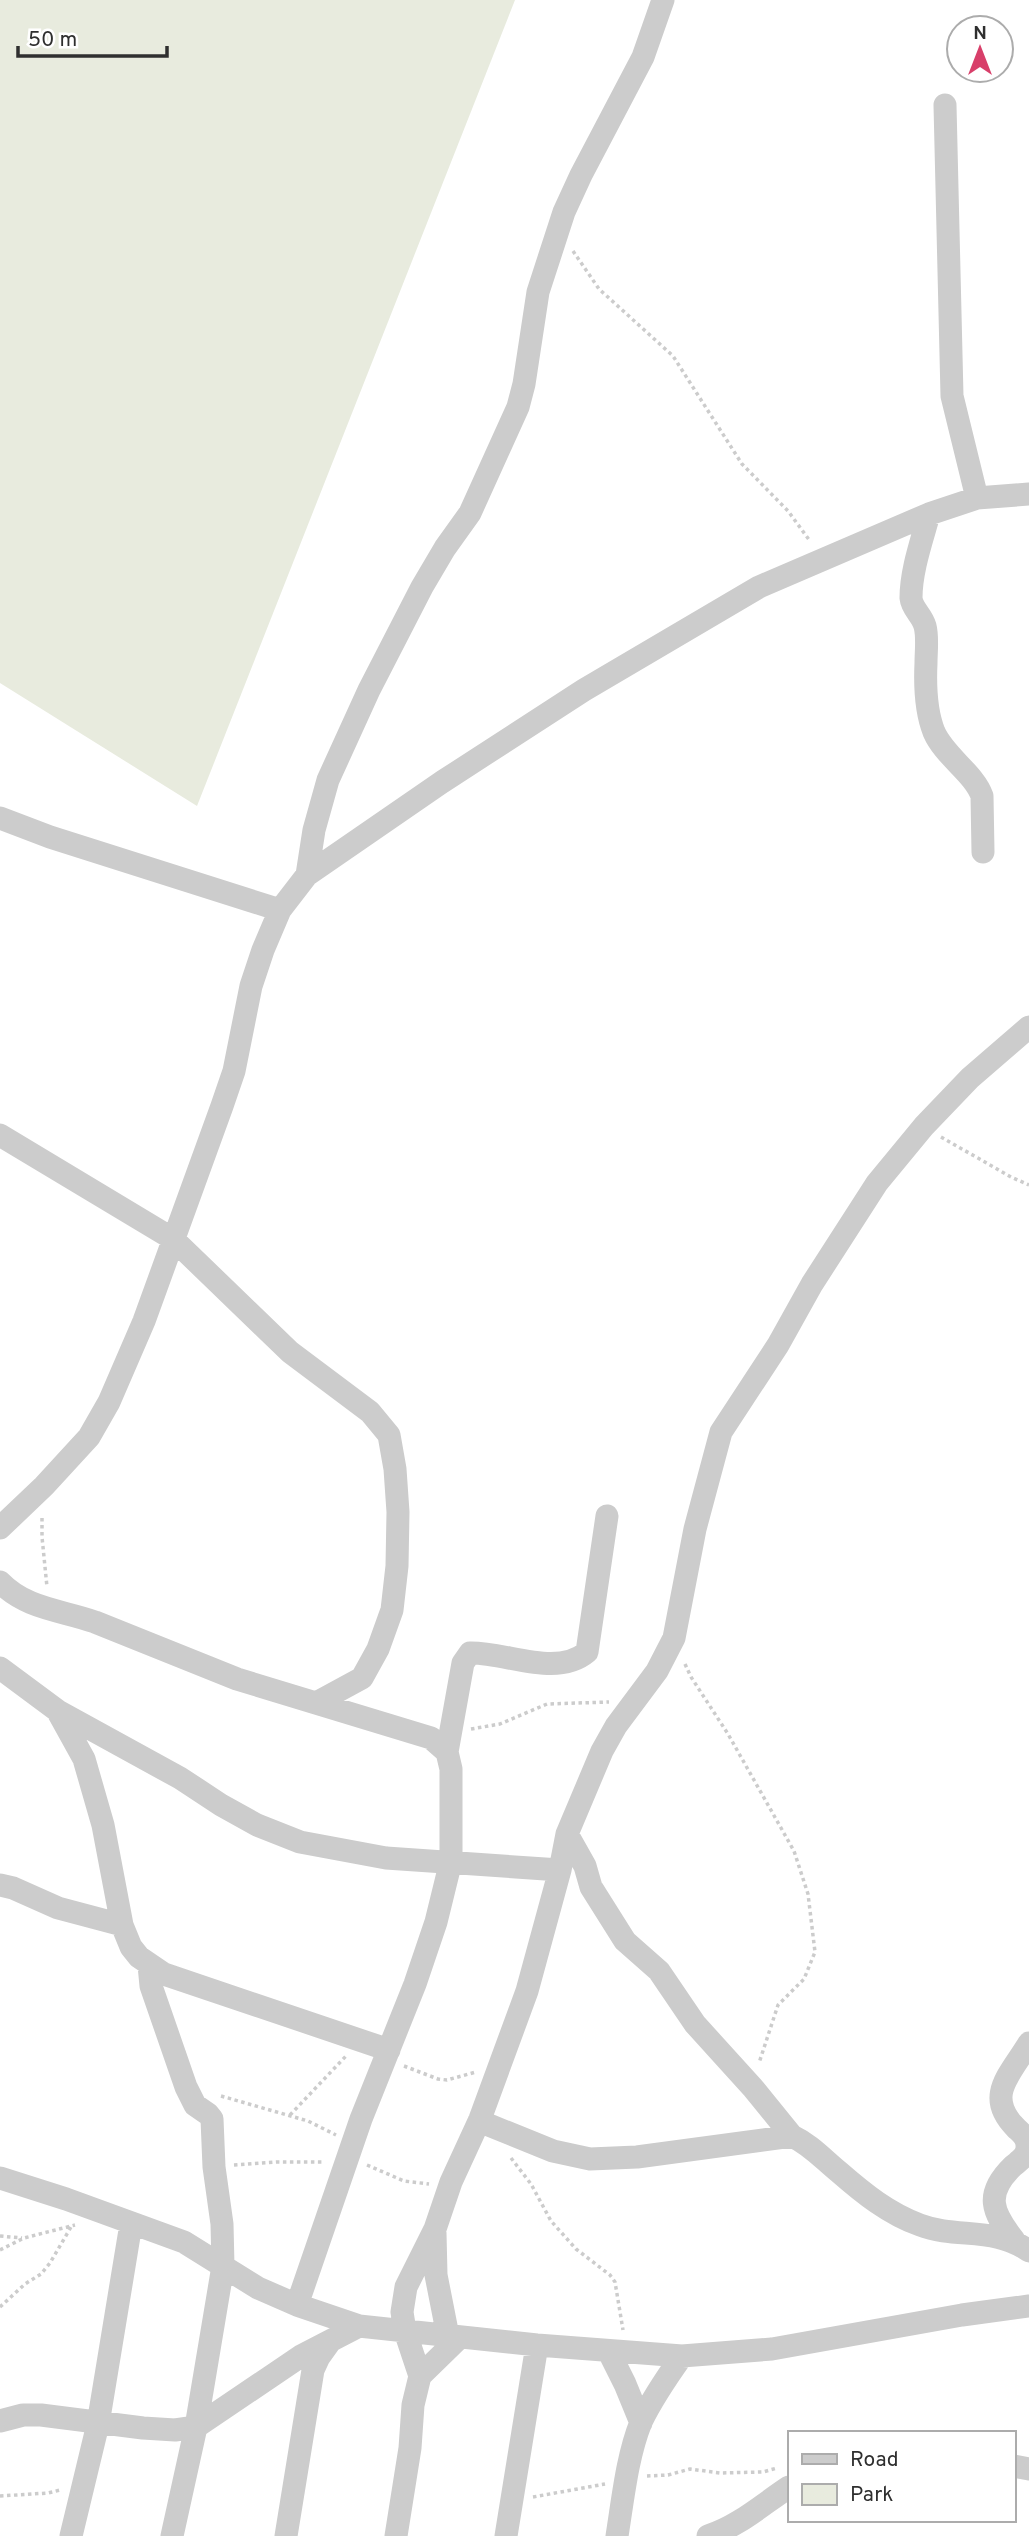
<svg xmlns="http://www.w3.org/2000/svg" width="1029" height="2536" font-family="Overpass,sans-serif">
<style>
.green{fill:#e8ebde}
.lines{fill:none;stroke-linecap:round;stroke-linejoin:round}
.path{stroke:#ccc;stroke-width:3.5;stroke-dasharray:3.5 3.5;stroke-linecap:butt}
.street{stroke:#ccc;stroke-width:23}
</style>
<rect width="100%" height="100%" fill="#fff"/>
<path class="green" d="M0 0H515L197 806 0 683Z"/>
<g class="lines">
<path class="path" d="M573 251 599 289 673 356 742 464 788 511 810 541
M941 1137 1011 1177 1029 1185
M42 1518V1537L47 1587
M685 1664 691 1677 728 1734 794 1851 808 1894 815 1952 804 1979 778 2005 759 2063
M471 1729 500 1724 547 1704 609 1702
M404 2066 438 2079 447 2080 476 2072
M221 2096 308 2121 336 2135
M290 2115 346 2056
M511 2158 531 2184 551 2221 576 2249 610 2275 615 2282 623 2330
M234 2165 277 2162H324
M367 2165 404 2181 429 2184
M0 2236 22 2238
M0 2250 24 2238 75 2225
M0 2307 25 2284 41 2274 50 2263 71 2227
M647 2476 668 2475 690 2469 720 2473 763 2472 777 2468
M0 2496 48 2493 60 2490
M533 2497 605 2484"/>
<path class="street" d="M945 105 952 396 977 498
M929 514C922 540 911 570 911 598 912 609 922 615 925 626 928 637 926 651 926 663 925 684 926 712 934 732 945 757 974 773 982 796L983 852
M0 818 50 837 280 910
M307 875 314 830 328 780 369 690 422 587 445 548 470 513 518 407 524 384 538 292 564 212 581 175 643 57 663 0
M0 1135 173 1239 290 1352 370 1412 389 1435 395 1469 398 1512 397 1566 392 1610 378 1649 362 1678 316 1703
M0 1528 44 1486 89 1437 109 1402 144 1321 222 1106 234 1071 251 986 263 950 280 910 307 875 442 782 584 690 759 587 929 514 977 498 1029 494
M0 1582C26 1609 61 1610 95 1622L237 1679 431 1738 447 1752 451 1769V1861L436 1922 415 1984 361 2119 297 2305
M0 1668 58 1711 180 1778 221 1805 257 1825 300 1842 386 1858 560 1870
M58 1712 84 1759 103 1825 122 1925 131 1947 139 1957 164 1974 389 2050
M447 1752 463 1663 470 1653C506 1652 556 1678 587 1652L607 1516
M567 1834 585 1866 591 1887 625 1941 659 1971 695 2024 753 2088 792 2136
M0 1885 13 1888 58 1908 122 1925
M149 1965 151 1986 186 2087 195 2105 208 2114 212 2119 214 2167 222 2224 223 2266 196 2427 172 2536
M479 2121 553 2151 590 2159 637 2157 792 2136C811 2145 823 2159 839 2172 863 2193 889 2214 920 2225 957 2239 994 2226 1029 2251
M0 2178 66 2199 184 2242 258 2288 297 2305 359 2326 537 2345 682 2356 772 2349 962 2315 1029 2306
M435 2233 436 2275 448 2336
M1014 2240C992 2212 984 2194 1013 2166 1020 2160 1028 2156 1027 2145 1027 2137 1021 2133 1016 2128 984 2096 1010 2075 1029 2043
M609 2352 625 2384 641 2423
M420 2376 459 2338
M0 2421 23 2415H41L143 2428 175 2430 196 2427 301 2356 359 2326
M1013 2466 1029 2469
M71 2536 98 2424 131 2224
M286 2536 313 2370 319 2357 329 2343
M396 2536 410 2448 413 2405 420 2376 405 2331 402 2312 406 2287 435 2229 451 2182 480 2119 527 1991 560 1870 567 1834 602 1751 616 1726 657 1671 674 1638 695 1529 721 1432 778 1345 812 1284 877 1183 924 1126 970 1078 1029 1027
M506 2536 537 2345
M617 2536C623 2499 627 2457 641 2422 652 2399 667 2377 682 2356
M708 2536C739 2526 763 2504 789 2487"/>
</g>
<rect x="788" y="2431" width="228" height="91" fill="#ffffff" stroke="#acacac" stroke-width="2"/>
<rect x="802" y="2454" width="35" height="10" fill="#cccccc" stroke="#acacac" stroke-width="2"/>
<text x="850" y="2466" font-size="21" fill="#2f2f2f">Road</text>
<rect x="802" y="2484" width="35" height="21" fill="#e8ebde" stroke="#acacac" stroke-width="2"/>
<text x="850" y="2501" font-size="21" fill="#2f2f2f">Park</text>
<g transform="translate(980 49)"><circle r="33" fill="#ffffff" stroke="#acacac" stroke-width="2"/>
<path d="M0-5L12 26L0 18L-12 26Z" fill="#d83f6a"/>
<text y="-10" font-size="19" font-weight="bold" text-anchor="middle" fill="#2f2f2f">N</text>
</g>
<path d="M18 46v10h149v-10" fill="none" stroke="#2f2f2f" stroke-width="3.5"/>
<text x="28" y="46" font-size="21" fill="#2f2f2f" stroke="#ffffff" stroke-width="5" paint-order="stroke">50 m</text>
</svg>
